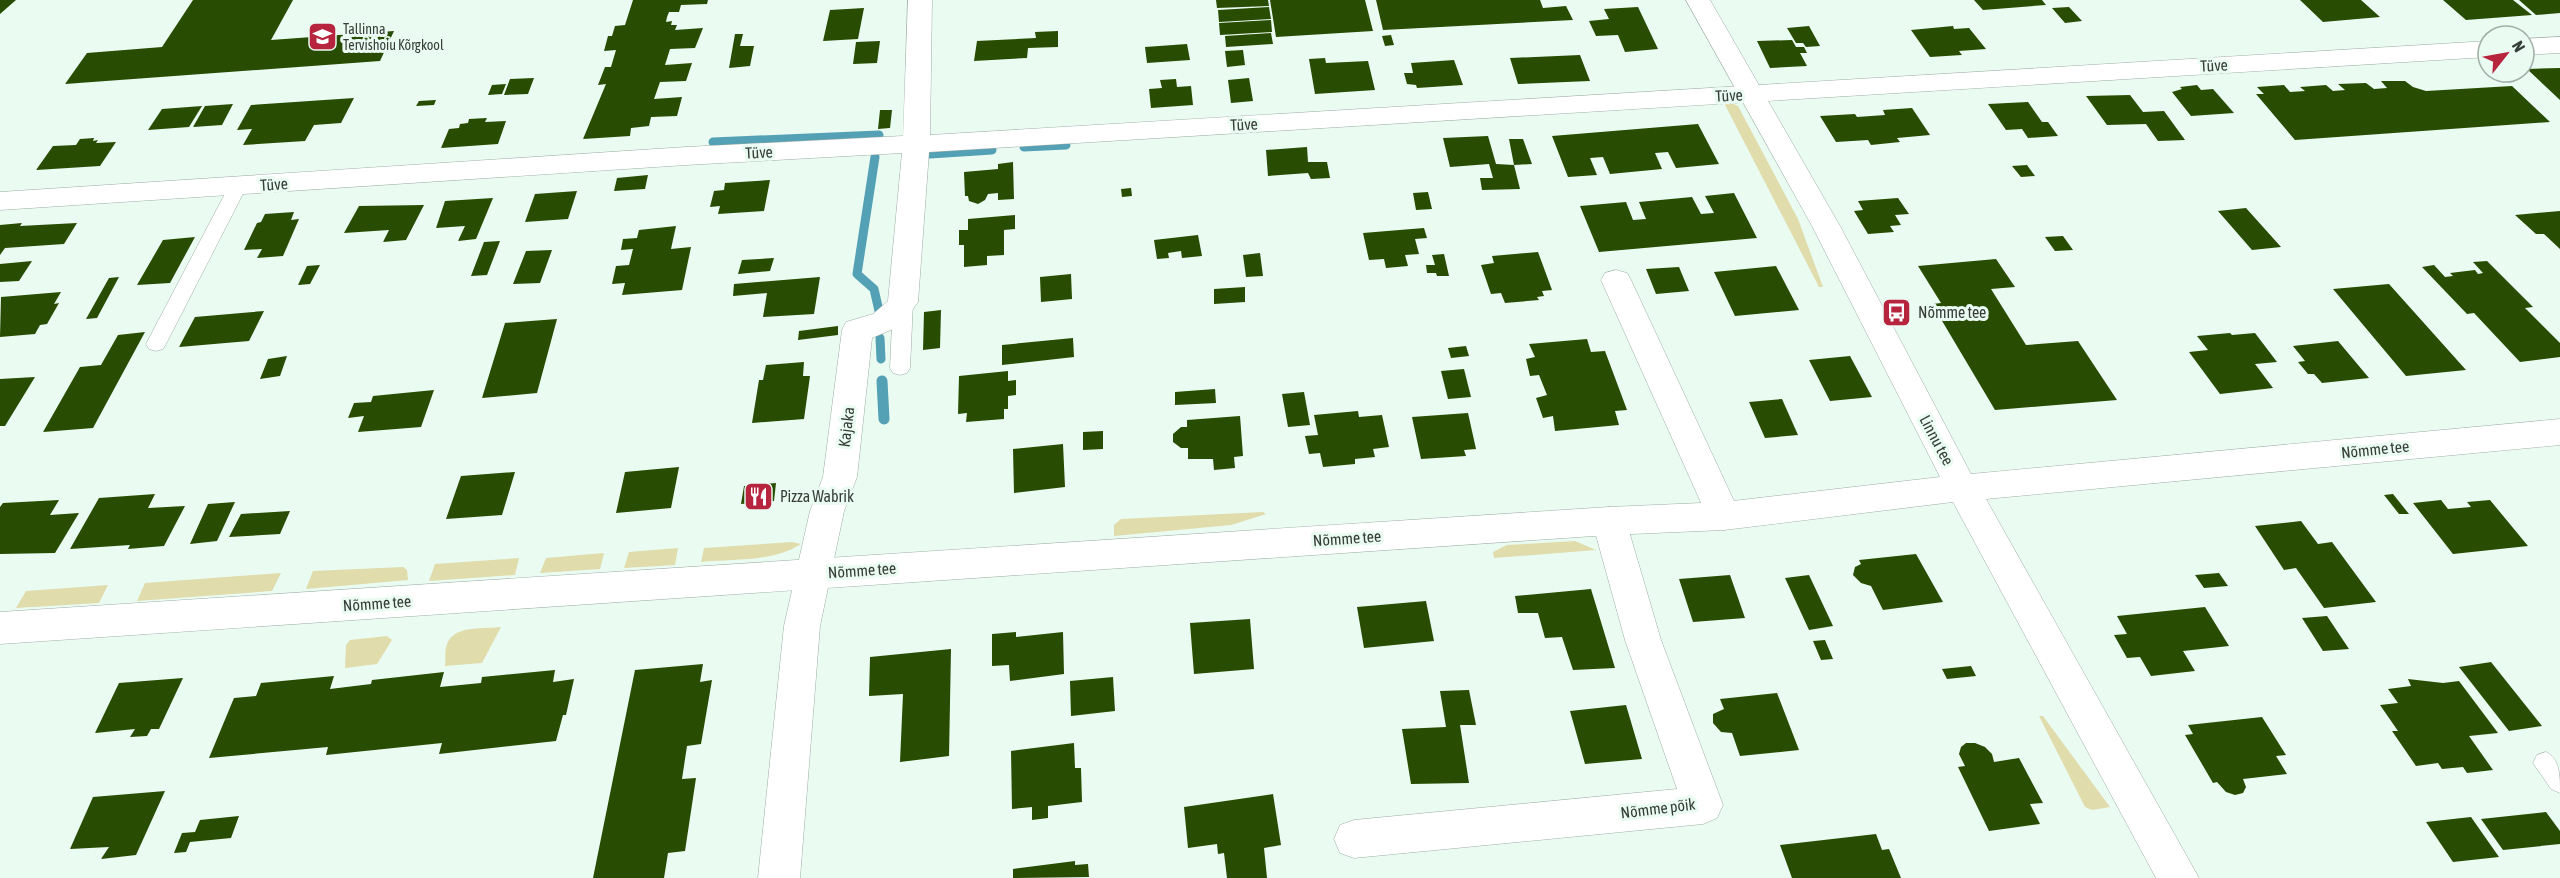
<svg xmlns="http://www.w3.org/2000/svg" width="2560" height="878" font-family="'Asap Condensed',sans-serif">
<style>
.green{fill:#e0dcac}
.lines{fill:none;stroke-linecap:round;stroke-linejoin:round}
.stream-far1{stroke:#54a0b4;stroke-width:9}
.stream{stroke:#54a0b4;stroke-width:11}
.building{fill:#284c01}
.lane-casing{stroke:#9dada5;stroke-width:1}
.street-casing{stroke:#9dada5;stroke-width:1}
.secondary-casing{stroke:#9dada5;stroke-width:1}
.lane{fill:#fff;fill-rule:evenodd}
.street{fill:#fff;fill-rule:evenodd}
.secondary{fill:#fff;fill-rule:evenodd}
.labels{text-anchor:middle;stroke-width:6;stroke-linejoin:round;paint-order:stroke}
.far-poi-label{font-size:14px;fill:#373e3a;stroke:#eafbf2;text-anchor:start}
.street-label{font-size:16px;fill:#373e3a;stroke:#eafbf2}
.poi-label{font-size:16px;fill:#373e3a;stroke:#eafbf2;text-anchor:start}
</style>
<rect width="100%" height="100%" fill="#eafbf2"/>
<path class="green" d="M1722 99 1738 106 1798 219 1823 287H1819Z
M1263 512 1266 514 1231 525 1114 536V525L1121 519Z
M1575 541 1596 550 1494 558 1493 552 1507 545Z
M792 542 801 544C773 562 734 559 701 562L704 548Z
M678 548 675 565 624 568 629 552Z
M604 553 600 569 540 573 546 558Z
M519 558 515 575 429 581 435 564Z
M403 567 407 570 408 580 306 589 313 571Z
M281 573 272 591 137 601 145 583Z
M108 585 99 603 16 608 26 591Z
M501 627 482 663 445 666C446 659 444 649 448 642 456 625 485 629 501 627Z
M387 636 392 640 377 664 345 668 346 645 350 640Z
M2039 716H2043L2110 807 2092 810 2085 807Z"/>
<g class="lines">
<path class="stream-far1" d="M713 142 879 135
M1024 147 1066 145
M930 154 992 150
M875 157 857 274 874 289 879 311
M880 338 881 359"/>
<path class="stream" d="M882 381 884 419"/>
</g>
<path class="building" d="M0 0H16L0 14Z
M193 0H293L271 40 394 31 380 61 65 84 87 53 162 47Z
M633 0H708L707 4 681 5 679 12H669L667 17 666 22 672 21 671 25H677L675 30 703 28 695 48 670 49 665 65 692 63 686 81 660 82 654 99 682 97 677 116 651 117 649 126 631 128 630 136 583 139 606 84 598 85 605 67H611L616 50 604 51 608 36H612L615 26 625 25Z
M1216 0H1268L1269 6 1217 8Z
M1270 0H1365L1373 31 1276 37Z
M1376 0H1540L1543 8 1566 6 1573 20 1383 30Z
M1974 0H2042L2046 5 1983 10Z
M2300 0H2361L2380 17 2323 22Z
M2443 0H2513L2532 15 2466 20Z
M2519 0H2560V13L2536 15Z
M1269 7 1271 19 1219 22 1218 10Z
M1638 7 1658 49 1625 52 1618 35 1596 36 1589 21 1609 19 1604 9Z
M2069 7 2082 21 2065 23 2052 8Z
M864 8 858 39 823 41 830 10Z
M1271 20 1272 32 1220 35 1219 23Z
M1809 26 1820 46 1806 47 1803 43H1796L1787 28Z
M1953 26 1954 29 1969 28 1986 49 1959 51 1962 55 1930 57 1911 30Z
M1058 31V47L1028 48 1027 58 974 61 977 41 1036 38 1035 32Z
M1271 33 1273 44 1226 47 1225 36Z
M735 34H743L740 46H754L750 66 729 68Z
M1391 35 1394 45 1385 46 1382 36Z
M1792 40 1796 47H1804L1807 53H1800L1807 66 1770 68 1757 41Z
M880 41 877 63 853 64 856 42Z
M1187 44 1190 60 1147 63 1145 47Z
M1243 50 1245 65 1227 67 1225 51Z
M1580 55 1590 81 1518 84 1510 58Z
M1325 58 1326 63 1368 61 1375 90 1315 94 1309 59Z
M1454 60 1463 85 1417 88 1416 85 1407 84 1404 73H1413L1411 63Z
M2560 68V100L2527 69Z
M534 78 528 94 504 95 510 79Z
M1249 78 1253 101 1231 103 1228 80Z
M1176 79 1177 87 1191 86 1193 105 1151 108 1149 89 1162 88 1160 80Z
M2381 81H2405L2413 87 2426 91 2512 86 2550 122 2295 140 2256 94H2264L2257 87 2284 85 2290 92 2305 91 2300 87 2326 85 2333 91 2345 90 2338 84 2366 83 2374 89 2387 88Z
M506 84 502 94 488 95 492 85Z
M2197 85 2201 90 2213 89 2234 113 2191 116 2172 92 2182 89 2180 87Z
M2130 95 2143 112 2164 111 2185 140 2158 141 2146 124 2107 125 2086 96Z
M354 98 341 123 314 125 305 141 243 145 252 129 237 130 251 105Z
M436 100 434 105 416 106 419 101Z
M2028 102 2042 122H2048L2058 136 2028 138 2022 129 2006 130 1988 104Z
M233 104 222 125 193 127 205 106Z
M202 106 189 127 148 130 162 109Z
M1912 108 1930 135 1897 138 1900 142 1871 145 1868 140 1836 142 1820 116 1855 114 1857 117 1885 115 1883 110Z
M880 110H892L890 128 878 129Z
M487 118 485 122 506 121 498 144 441 148 449 129 459 128 460 124 468 123 469 119Z
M1698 124 1719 164 1676 168 1668 152 1655 153 1662 169 1610 174 1603 157 1590 158 1597 175 1568 177 1552 136Z
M1488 136 1496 164 1514 165 1520 189 1482 190 1480 178H1493L1489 164 1450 167 1443 138Z
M94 138 93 141 98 140 96 143 116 142 100 166 36 170 53 146 76 145 80 139Z
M1509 139H1523L1532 164 1514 165Z
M1307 147 1308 162H1327L1330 178 1311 179 1308 173 1268 176 1266 150Z
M1013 162 1014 199 998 200V193L988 194 985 200 978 204 969 201 968 196H965L964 172 998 169V164Z
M2027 165 2035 176 2021 177 2012 166Z
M648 175 645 189 614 191 617 178Z
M770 180 764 211 718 214 720 206 710 207 714 191 724 190 725 183Z
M1131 188 1132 196 1122 197 1121 189Z
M577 191 568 219 525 222 535 194Z
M1428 192 1432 209 1416 210 1413 193Z
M1734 193 1757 238 1599 252 1580 206 1626 202 1633 220 1646 219 1639 202 1692 197 1701 214 1714 213 1705 196Z
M493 198 476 239 458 241 465 226 436 228 445 201Z
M1898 198 1909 214 1895 215 1901 225 1890 226 1894 232 1868 234 1854 211 1863 210 1858 201Z
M424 205 406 240 383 242 389 230 344 233 359 206Z
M2246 208 2281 247 2252 250 2218 211Z
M2560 211V249L2544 234H2536L2515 215Z
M294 212 291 220 299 219 283 256 257 258 262 249 244 250 257 223 261 222 265 214Z
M1015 215V229L1004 230V255L987 256V265L964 267V245H959V230H968V219Z
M22 223 20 226 77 223 64 244 5 248 0 255V225Z
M676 226 671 249 691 247 682 290 622 295 625 283 612 284 616 266 629 265 633 249 621 250 623 239 637 238 639 230Z
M1424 228 1427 238 1415 239 1419 254 1405 255 1408 266 1386 268 1384 259 1369 260 1363 233Z
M1198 235 1202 256 1182 258 1181 251 1168 253 1169 258 1157 259 1154 240Z
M2063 236 2073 250 2055 251 2045 237Z
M195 237 170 283 137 285 163 240Z
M500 241 487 275 471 276 484 242Z
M552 250 540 283 513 284 526 251Z
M1538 252 1552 290 1542 291 1544 296 1537 297 1539 300 1505 303 1501 293 1491 294 1481 265 1494 263 1492 256Z
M1260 253 1263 276 1246 277 1243 255Z
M1444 254 1449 276H1437L1436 273H1427L1426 265H1435L1432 255Z
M774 258 770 271 738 274 742 260Z
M1996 259 2015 287 1991 289 2026 345 2078 341 2117 400 1995 410 1932 304 1941 303 1918 266Z
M32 261 19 281 0 282V264Z
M2487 261 2533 307 2525 308 2560 343V357L2520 362 2474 313 2467 314 2422 267 2434 265 2445 277 2453 276 2450 273 2475 270 2478 274 2483 273 2473 262Z
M320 265 310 284 298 285 307 266Z
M1776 266 1799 310 1735 316 1714 272Z
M1679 267 1689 291 1656 294 1646 269Z
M1071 274 1072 299 1041 302 1040 277Z
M119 277 97 318 86 319 109 278Z
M820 277 814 314 763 317 767 293 733 296 734 284Z
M2389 284 2466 370 2406 376 2333 289Z
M1245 287V302L1214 304V289Z
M61 292 54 304 59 303 47 324 40 325 35 334 0 337 1 297Z
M941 310 940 348 923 350 924 312Z
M264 311 249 341 179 347 195 317Z
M557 319 537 393 482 398 505 323Z
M838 326V335L798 340 799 331Z
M145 332 93 428 43 432 80 367 101 365 118 335Z
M2230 333 2232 335 2255 333 2277 362 2255 364 2273 388 2220 394 2189 352 2208 350 2197 336Z
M1073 338 1074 357 1002 365V345Z
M1587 339 1591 352 1605 351 1627 410 1615 411 1619 425 1555 431 1553 416 1543 418 1536 398 1547 395 1539 375 1530 376 1526 359 1535 357 1529 344Z
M2338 341 2369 378 2322 383 2314 374H2308L2298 362 2305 361 2293 346Z
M1466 346 1469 356 1451 358 1448 348Z
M287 356 280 376 260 379 268 359Z
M1850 356 1872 397 1830 401 1809 360Z
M804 362 803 376H810L804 419 752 423 759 380H763L766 365Z
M1464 369 1471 397 1448 399 1441 371Z
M1008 371V381L1016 380V395L1008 396V409H1004V419L966 422 967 413 958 414 959 376Z
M35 377 5 426H0V379Z
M1215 389 1216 403 1175 405V392Z
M434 390 421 427 358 432 364 416 348 418 354 403 371 402 373 396Z
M1304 392 1310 425 1288 427 1282 394Z
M1782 399 1798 435 1765 438 1749 402Z
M1358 411 1359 417 1382 415 1389 447 1373 449 1375 457 1355 459V464L1323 467 1320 453 1309 454 1305 436 1318 435 1314 415Z
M1468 413 1476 449 1464 450 1466 456 1421 459 1412 417Z
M1240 416 1243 456 1234 457 1235 468 1214 470 1213 459H1188V448H1181L1173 442V434L1181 427H1187V420Z
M1103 431V449L1083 450V432Z
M1063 444 1065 487 1014 493 1013 449Z
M679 467 671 508 616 513 625 472Z
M515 472 502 515 446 519 461 476Z
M776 483 774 501 741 504 744 486Z
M155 494 148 508 185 506 164 546 128 549 130 545 70 549 99 498Z
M2393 494 2409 514H2399L2384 495Z
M59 500 50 515 79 513 55 553 0 554V507L3 503Z
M2441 500 2448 509 2471 507 2467 502 2490 500 2528 546 2453 554 2413 503Z
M235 502 217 541 190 544 208 504Z
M290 511 280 534 229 537 241 514Z
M2301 521 2318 544 2332 542 2376 602 2324 608 2296 568 2284 570 2255 526Z
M1916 554 1943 602 1883 610 1871 586 1861 583 1853 575 1855 567 1861 564 1859 560Z
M2219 573 2228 586 2204 588 2195 575Z
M1730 575 1745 618 1693 622 1679 579Z
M1809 575 1833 626 1809 630 1785 578Z
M1591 589 1615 668 1573 670 1562 637 1545 638 1538 613H1518L1515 596Z
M1426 601 1434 641 1364 648 1357 607Z
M2205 607 2229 646 2183 651 2195 671 2151 676 2140 657 2127 658 2114 635 2127 634 2117 616Z
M2327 616 2349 649 2323 651 2302 618Z
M1250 619 1254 669 1194 674 1190 623Z
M1016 632V637L1063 632 1064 674 1010 681 1009 665 992 666V634Z
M1825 640 1833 659 1821 660 1813 641Z
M951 649 949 756 900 762 903 694 869 696 870 657Z
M2491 662 2542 726 2509 731 2459 667Z
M703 664 700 682 712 680 701 744 687 746 682 779 696 778 685 851 668 853 664 878H593L635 670Z
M1971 666 1976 676 1947 679 1942 669Z
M555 670 553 682 574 679 566 715H563L556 741 439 754 442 743 326 755 328 747 209 758 234 698 256 696 261 683 334 676 330 689 371 684 372 680 444 672 440 687 481 683 482 677Z
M1113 677 1115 711 1071 716 1070 681Z
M183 678 159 729H151L147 736 130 737 135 729 95 733 119 683Z
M2408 679 2443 683 2459 681 2498 733 2469 736 2493 770 2467 773 2463 767 2442 769 2438 763 2416 766 2392 731H2398L2380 705 2398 703 2388 689 2411 686Z
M1469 690 1476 725H1460L1469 783 1411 784 1402 729 1446 727 1440 691Z
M1777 693 1799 750 1740 756 1732 733 1721 732 1713 723V714L1724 709 1720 699Z
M1626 705 1642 759 1585 764 1570 711Z
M2262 717 2286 755 2276 756 2287 774 2243 779 2246 787 2243 793 2235 795 2226 792 2217 782 2213 783 2185 735 2193 734 2188 725Z
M1074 743 1075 768H1081L1082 802 1048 806V818L1032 820V807L1012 809 1011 751Z
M1966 743H1975L1985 747 1992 754 1994 762 2019 758 2043 803 2030 804 2040 824 1989 831 1958 767 1965 766 1959 754 1961 747Z
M165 791 136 855 101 859 109 847 70 849 93 797Z
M1273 794 1281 845 1264 848 1267 878H1227L1224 853 1218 854 1217 844 1188 848 1184 807Z
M2546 812 2560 831V844L2503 850 2481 819Z
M239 816 231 838 190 842 186 852 174 853 182 833 195 832 200 820Z
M2471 817 2499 857 2453 862 2426 822Z
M1876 834 1882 850 1889 849 1901 878H1792L1780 845Z
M1075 861V865L1088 864 1089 877 1013 878V869Z"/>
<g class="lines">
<defs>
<path id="lane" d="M238 180 244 182 247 186 166 344 163 349 156 351 149 349 146 344 229 186 232 182Z
M903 295 910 297 913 302 910 368 907 373 900 375 893 373 890 368 893 302 896 297Z
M2546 752C2560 759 2560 775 2560 793L2551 789 2533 763 2537 755Z"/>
<path id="street" d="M908 0H932L930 135 2488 41V57L929 152 918 302 900 326 872 338 857 477 844 511 820 626 800 878H758L784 626 810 511 823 477 842 330 846 322 873 314 888 301 902 153 686 165 0 210V192L686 147 903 136Z
M2560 37V53L2524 55V39Z
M1616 270 1627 273 1631 280 1741 516 1736 526 1724 530 1712 526 1707 516 1601 280 1605 273Z
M1609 507 1621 511 1626 521 1661 640 1723 805 1717 818 1703 824 1354 858 1340 853 1334 839 1340 825 1354 820 1677 789 1625 640 1592 521 1597 511Z"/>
<path id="secondary" d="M1686 0H1710L1840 226 1971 474 2560 419V445L1986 499 2199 878H2156L1953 502 1724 530 1609 535 0 644V612L1609 507 1724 502 1940 477 1812 226Z"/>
</defs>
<use href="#lane" class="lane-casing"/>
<use href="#street" class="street-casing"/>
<use href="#secondary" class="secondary-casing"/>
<use href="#lane" class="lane"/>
<use href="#street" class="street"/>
<use href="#secondary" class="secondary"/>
</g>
<defs>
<symbol id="university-square" viewBox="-11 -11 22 22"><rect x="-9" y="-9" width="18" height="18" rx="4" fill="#b6243e" stroke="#eafbf2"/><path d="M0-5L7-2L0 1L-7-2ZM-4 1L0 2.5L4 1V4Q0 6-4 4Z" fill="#fff"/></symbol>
<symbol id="bus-square" viewBox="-11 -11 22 22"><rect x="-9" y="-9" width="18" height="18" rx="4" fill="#b6243e" stroke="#eafbf2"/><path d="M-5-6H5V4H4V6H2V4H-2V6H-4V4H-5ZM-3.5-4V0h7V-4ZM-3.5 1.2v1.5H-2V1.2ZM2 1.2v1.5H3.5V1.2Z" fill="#fff"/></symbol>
<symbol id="restaurant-square" viewBox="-11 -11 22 22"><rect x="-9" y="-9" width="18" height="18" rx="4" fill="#b6243e" stroke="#eafbf2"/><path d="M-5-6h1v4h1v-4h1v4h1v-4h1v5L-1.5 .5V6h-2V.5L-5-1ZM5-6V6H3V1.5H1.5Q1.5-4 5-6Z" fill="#fff"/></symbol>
</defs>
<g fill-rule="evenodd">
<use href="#university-square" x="306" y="20" width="33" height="33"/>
<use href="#bus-square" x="1880" y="296" width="33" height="33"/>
<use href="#restaurant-square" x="742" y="480" width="33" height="33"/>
</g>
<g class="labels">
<g class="far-poi-label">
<text x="343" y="34">Tallinna<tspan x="343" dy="16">Tervishoiu Kõrgkool</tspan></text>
</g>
<g class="street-label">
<text transform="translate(2214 65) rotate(-3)" y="6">Tüve</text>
<text transform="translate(1729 95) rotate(-3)" y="6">Tüve</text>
<text transform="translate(1244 124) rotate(-3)" y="6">Tüve</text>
<text transform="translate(759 152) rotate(-3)" y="6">Tüve</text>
<text transform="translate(274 184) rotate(-4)" y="6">Tüve</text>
<text transform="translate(846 427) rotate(-83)" y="6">Kajaka</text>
<text transform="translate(1937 440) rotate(62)" y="6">Linnu tee</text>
<text transform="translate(2375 449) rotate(-6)" y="6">Nõmme tee</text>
<text transform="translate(1347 538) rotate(-4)" y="6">Nõmme tee</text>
<text transform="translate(862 570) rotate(-4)" y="6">Nõmme tee</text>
<text transform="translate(377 603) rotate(-4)" y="6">Nõmme tee</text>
<text transform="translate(1658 808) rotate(-7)" y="6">Nõmme põik</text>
</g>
<g class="poi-label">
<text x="1918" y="318">Nõmme tee</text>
<text x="780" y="502">Pizza Wabrik</text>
</g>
</g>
<g transform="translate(2506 54) rotate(59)"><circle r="28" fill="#eafbf2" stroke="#a2afa8" stroke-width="1.5"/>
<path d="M0-4.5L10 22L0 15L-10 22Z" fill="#b6243e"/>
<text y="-9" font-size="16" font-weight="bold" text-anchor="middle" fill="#373e3a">N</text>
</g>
</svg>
